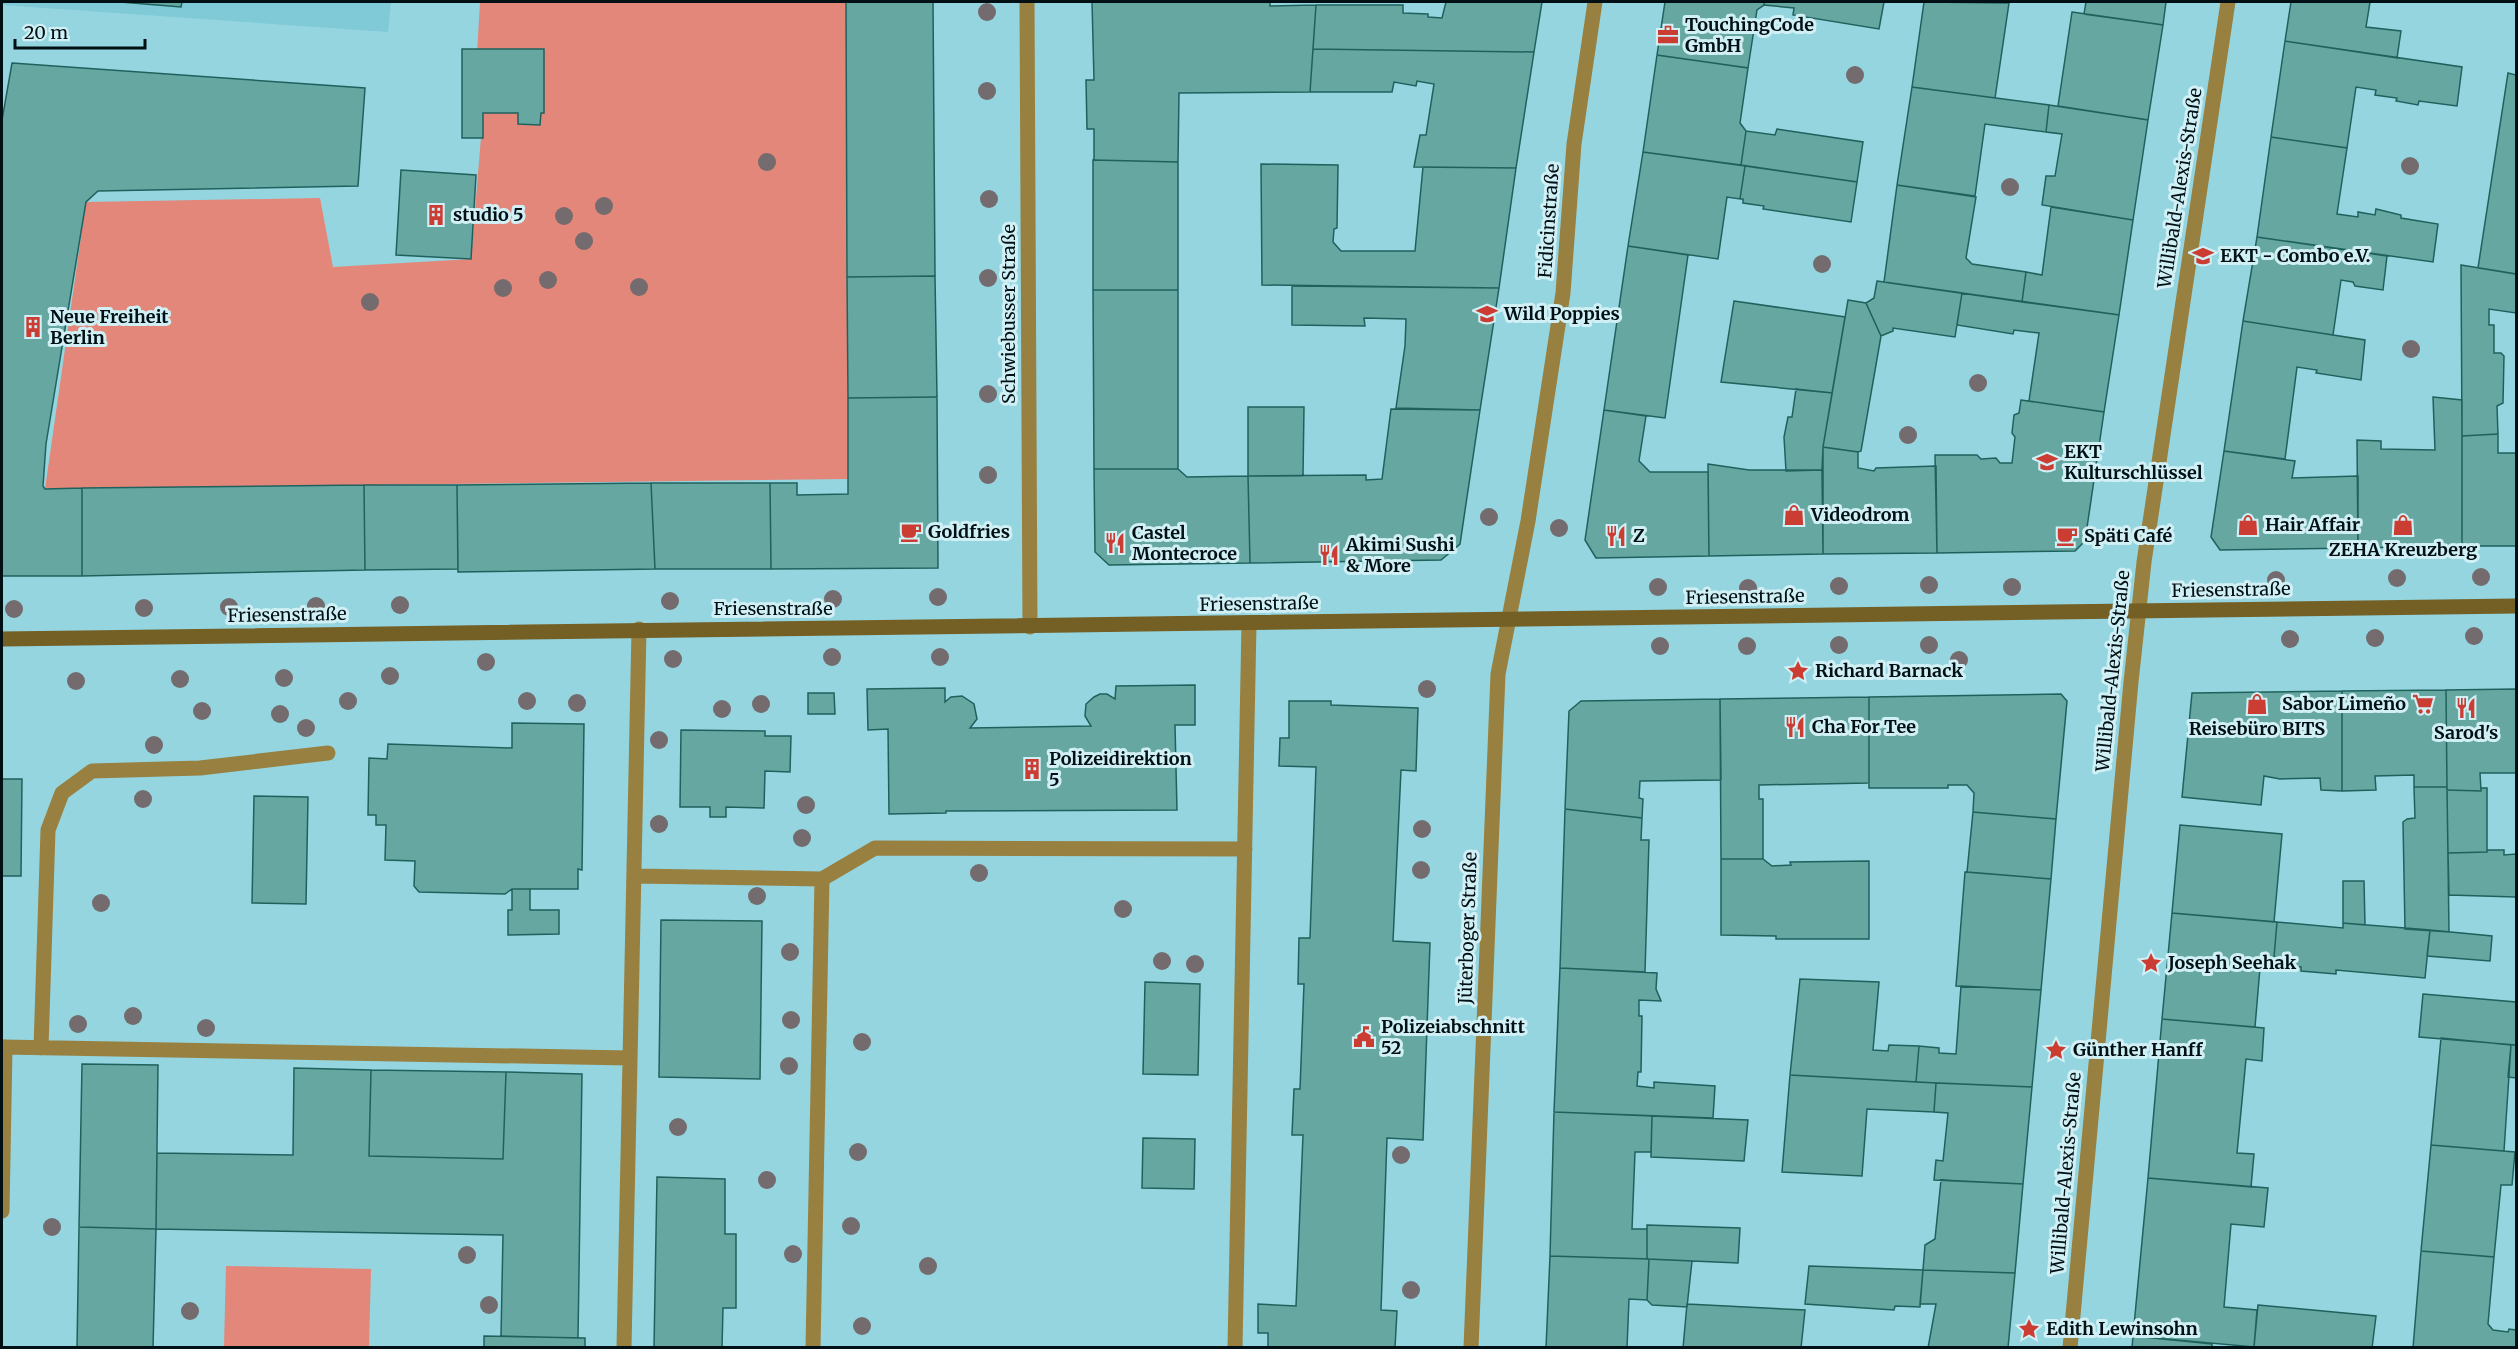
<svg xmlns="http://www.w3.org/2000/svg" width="2518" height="1349" font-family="Merriweather,serif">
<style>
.built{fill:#7fcad6}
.green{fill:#e3877a}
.building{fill:#67a7a1;stroke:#1f625d;stroke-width:1.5}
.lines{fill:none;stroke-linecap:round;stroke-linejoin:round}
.lane{stroke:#988040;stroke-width:15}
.street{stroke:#988040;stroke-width:15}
.secondary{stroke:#745f25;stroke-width:15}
.tree{fill:#736b6d}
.labels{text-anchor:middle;stroke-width:6;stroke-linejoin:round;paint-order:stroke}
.poi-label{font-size:18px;font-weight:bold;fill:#001014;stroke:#d1f0f5;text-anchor:start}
.street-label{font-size:18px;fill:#001014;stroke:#d1f0f5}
</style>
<rect width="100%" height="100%" fill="#95d5e0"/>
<path class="built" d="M2 2H391L388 32 2 5Z"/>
<path class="green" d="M480 2H847L849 479 45 489 86 202 320 198 333 267 471 259 483 113 544 112V50L477 54Z
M226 1266 371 1269 369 1347H224Z"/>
<path class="building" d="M120 2H182L181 7Z
M846 2H933L935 276 847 277Z
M1092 2H1270V6L1316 5 1310 92 1179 93 1178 162 1094 160V129H1087L1086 80H1094Z
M1446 2H1542L1534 52 1313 49 1316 5H1403V13L1428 14V17L1442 18Z
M1665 2H1764V5L1757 10 1748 68 1657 55Z
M1764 2H1884L1879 29 1793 15 1794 8 1764 5Z
M1924 2 2009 3 1995 98 1912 87Z
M2086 2H2166L2163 25 2084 14Z
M2291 2H2370L2366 27 2401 31 2397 58 2285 41Z
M2072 12 2163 25 2148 120 2058 106Z
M2285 41 2462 67 2457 106 2419 101 2418 105 2396 101 2397 98 2375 95 2376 90 2356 87 2347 148 2271 137Z
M462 49H544V113H541L540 125 518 124V113H483V138H462Z
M1313 49 1534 52 1516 168 1414 167 1420 135H1426L1434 84 1417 81 1416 86 1394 82 1392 92H1310Z
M1657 55 1748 68 1740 123 1746 131 1741 165 1643 152Z
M12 63 365 88 358 186 98 191 86 202 46 444 43 486 45 489 82 488V576H2V120Z
M2508 73 2516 75V274L2478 268Z
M1912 87 2049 105 2046 132 1985 124 1975 196 1897 185Z
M2049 105 2148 120 2133 220 2042 205 2046 176H2055L2062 134 2046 132Z
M1777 129 1863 142 1857 182 1741 165 1746 131 1775 135Z
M2271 137 2347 148 2337 214 2358 217V212L2375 215 2376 209 2401 215V218L2438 224 2433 262 2257 237Z
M1643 152 1745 166 1740 199 1727 197 1718 259 1628 246Z
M1093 160 1178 162V290H1093Z
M1261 164 1338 165 1337 228 1334 229 1333 242 1341 251H1415L1423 167 1516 168 1499 288 1262 285Z
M1745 166 1857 182 1851 222 1763 209 1764 206 1743 203V199H1740Z
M401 170 476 175 471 259 396 255Z
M1897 185 1976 197 1966 258 1972 264 2026 272 2022 302 1884 282Z
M2051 207 2133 220 2119 315 2022 302 2026 272 2042 275Z
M2257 237 2387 256 2383 290 2355 286 2353 282 2341 280 2333 335 2243 321Z
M1628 246 1688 255 1665 418 1604 410Z
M2461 265 2516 274V313L2489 309V325H2494V353H2501L2504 356 2503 403 2497 406 2498 434 2462 436Z
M935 276 937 397 848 398 847 277Z
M1877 281 1962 293 1955 337 1893 328V331L1881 336 1866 303 1874 298Z
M1292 286 1499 288 1480 410 1396 408 1405 346 1406 319 1364 318 1365 326 1292 325Z
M1093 290H1178V469H1094Z
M1962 293 2119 315 2104 412 2029 401 2039 333 2014 330 2013 334 1957 325Z
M1848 300 1866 303 1881 336 1861 451 1858 452 1823 447Z
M1734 301 1845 317 1832 393 1721 382Z
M2243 321 2365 340 2361 380 2316 373 2317 370 2297 367 2285 459 2224 451Z
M1796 389 1832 393 1823 447 1822 470 1786 471 1784 437 1788 417H1792Z
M937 397 938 568 771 569 770 483H797V495L848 494V398Z
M2433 397 2462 400V546L2358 548 2357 440 2381 441V449L2435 450Z
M2021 400 2104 412 2085 541 2075 551 1937 553 1935 455H1977L1981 459 1996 458 2000 463H2012L2015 437 2012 433 2014 415 2019 413Z
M1248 407H1304L1303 476H1248Z
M1391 409 1480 410 1460 544 1441 560 1250 563 1248 476 1366 475V480L1382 479Z
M1604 410 1646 416 1639 461 1650 472H1708L1709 556 1596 558 1585 540Z
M2498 434V453H2516V546H2462V436Z
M1823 447 1858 452V468L1874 471 1876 468 1936 466 1937 553 1823 554Z
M2224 451 2295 461 2292 478 2358 476V548L2220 550 2211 537Z
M1708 464 1749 470H1822L1823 554 1709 556Z
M1094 469H1178L1187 477 1248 476 1250 563 1109 565 1095 552Z
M651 483H770L771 569H655Z
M651 483 655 569 458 572 457 485Z
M364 485 365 570 82 576V488Z
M364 485H457L458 569 365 570Z
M1195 685V725H1175L1177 810 946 811V813L889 814 888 729 868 730 867 689 945 688V702L951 697 962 696 974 704 977 719 970 728 1091 726 1085 716 1086 704 1094 697 1100 694H1107L1115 699 1116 686Z
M2516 689V773H2480L2481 791 2447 790 2446 690Z
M2446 690 2447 787H2414V775L2375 776 2376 790 2342 791V691Z
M2342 691V791L2321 790 2320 778 2280 779 2264 776 2261 805 2182 797 2192 693Z
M808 693H834L835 714H808Z
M2061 694 2067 701 2056 819 1973 812 1974 793 1967 785H1948V788H1869V697Z
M1869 697V783L1759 785V799H1763V859H1721L1720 699Z
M1720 699 1721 780 1640 781 1639 798 1643 799 1642 818 1565 809 1569 711 1581 701Z
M1289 701H1331V705L1418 708 1416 771 1401 770 1393 941 1430 943 1423 1140 1387 1138 1381 1310 1397 1311 1395 1348H1268V1333H1258V1304L1296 1306 1303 1135H1292L1294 1089H1300L1304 984H1298L1299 938H1310L1316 767 1279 766 1280 738H1289Z
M512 723 584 724 582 870 578 869V889H512L505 894 419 892 414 886 415 861 385 860 386 825H376V815H368L369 758 387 759 388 744 512 748Z
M681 730 765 731V736H791L790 772 765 771 764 808 726 807V817H710V807H680Z
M2 779H22L21 876H2Z
M2414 787H2447L2449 932 2405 929 2403 822 2407 819 2415 818Z
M2481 788H2487V852L2448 853 2447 790 2481 791Z
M254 796 308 797 306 904 252 903Z
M1565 809 1642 818 1641 840H1649L1645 972 1560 968Z
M1973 812 2056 819 2051 879 1967 872Z
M2180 825 2282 834 2274 922 2172 913Z
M2487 850H2504V855L2516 854V897L2449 895 2448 853 2487 852Z
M1721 859H1763L1772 866 1791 865 1790 862 1869 861V939H1776V936L1721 935Z
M1965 872 2051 879 2041 990 1956 986Z
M2343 881H2364L2365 925 2343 923Z
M512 889H530V910H559V934L508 935V910H512Z
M2172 913 2277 922 2274 957 2261 956 2255 1027 2162 1019Z
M661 920 762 921 760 1079 659 1077Z
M2277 922 2343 928V923L2430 930 2425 978 2336 970V974L2301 971V967L2277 965 2278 957H2274Z
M2430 930 2492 936 2490 961 2427 956Z
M1560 968 1657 973 1656 989 1661 1001 1639 1000V1016H1642L1641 1072H1638L1637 1086 1654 1088V1082L1715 1086 1713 1118 1554 1112Z
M1800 979 1879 982 1873 1050 1888 1051 1889 1045 1919 1046 1916 1082 1790 1075Z
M1145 982 1200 984 1198 1075 1143 1074Z
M1961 986 2041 990 2032 1087 1916 1082 1919 1046 1939 1048V1053L1956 1054Z
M2423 994 2516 1002V1045L2419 1037Z
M2162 1019 2264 1028 2262 1061 2246 1059 2237 1153 2254 1154 2251 1187 2148 1178Z
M2441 1038 2511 1045 2504 1151 2431 1145Z
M2511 1045H2516V1078L2508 1077Z
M82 1064 158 1065 156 1229 79 1227Z
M294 1068 371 1070 369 1156 503 1159 506 1072 582 1074 578 1338 501 1336 503 1235 156 1229 157 1153 293 1155Z
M371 1070 506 1072 503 1159 369 1156Z
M1790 1075 1936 1083 1934 1112 1867 1109 1862 1176 1782 1172Z
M1936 1083 2032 1087 2023 1184 1934 1180 1936 1160 1943 1161 1948 1113 1934 1112Z
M1554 1112 1652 1116 1651 1152H1635L1632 1229H1647V1259L1550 1256Z
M1652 1116 1748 1120 1744 1161 1651 1157Z
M1143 1138 1195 1139 1194 1189 1142 1188Z
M2431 1145 2515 1152 2512 1185H2501L2494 1257 2421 1251Z
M657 1177 725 1179V1234H736V1308H723L722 1348H654Z
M2148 1178 2268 1188 2264 1227 2231 1224 2224 1307 2257 1310 2254 1347 2133 1336Z
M1941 1180 2023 1184 2015 1273 1923 1270 1925 1245 1935 1239Z
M1647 1225 1740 1228 1738 1263 1647 1259Z
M79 1227 156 1229 153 1348H77Z
M2421 1251 2494 1257 2488 1324 2493 1330 2508 1332 2509 1329 2516 1330V1348H2413Z
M1550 1256 1649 1259 1647 1300 1629 1299 1627 1348H1546Z
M1649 1259 1692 1261 1687 1307 1652 1305 1647 1300Z
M1809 1266 1923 1270 1920 1307 1895 1306 1894 1310 1805 1304Z
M1923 1270 2015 1273 2008 1348H1928L1936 1304H1920Z
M1687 1304 1805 1310 1801 1348H1683Z
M2258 1305 2376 1316 2372 1348 2254 1347Z
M484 1336 585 1338V1348H484Z
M2133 1336 2212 1344V1348H2132Z"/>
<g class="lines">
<path class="lane" d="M634 876 822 879 875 848 1245 849
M2 1047 630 1058
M41 1048 48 830 62 793 92 771 200 768 328 753
M2 1211 5 1047
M624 1348 639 629
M813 1348 822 879
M1235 1348 1249 623"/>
<path class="street" d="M1027 2 1030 627
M1471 1348 1498 674 1528 521 1563 293 1574 144 1595 2
M2070 1348 2131 682 2144 562 2228 2"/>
<path class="secondary" d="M2 639 2516 606"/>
</g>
<g class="tree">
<circle cx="987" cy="12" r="9"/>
<circle cx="1855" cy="75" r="9"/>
<circle cx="987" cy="91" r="9"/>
<circle cx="767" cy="162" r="9"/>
<circle cx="2410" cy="166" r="9"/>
<circle cx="2010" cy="187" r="9"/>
<circle cx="989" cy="199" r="9"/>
<circle cx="604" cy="206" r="9"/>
<circle cx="564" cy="216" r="9"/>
<circle cx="584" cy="241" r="9"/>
<circle cx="1822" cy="264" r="9"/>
<circle cx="988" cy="278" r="9"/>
<circle cx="548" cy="280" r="9"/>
<circle cx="639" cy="287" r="9"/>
<circle cx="503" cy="288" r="9"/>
<circle cx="370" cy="302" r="9"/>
<circle cx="2411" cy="349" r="9"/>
<circle cx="1978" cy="383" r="9"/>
<circle cx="988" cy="394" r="9"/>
<circle cx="1908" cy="435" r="9"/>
<circle cx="988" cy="475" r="9"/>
<circle cx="1489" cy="517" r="9"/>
<circle cx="1559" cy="528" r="9"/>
<circle cx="2481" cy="577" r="9"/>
<circle cx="2397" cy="578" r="9"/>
<circle cx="2276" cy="580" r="9"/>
<circle cx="1929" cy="585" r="9"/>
<circle cx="1839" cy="586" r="9"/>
<circle cx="1658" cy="587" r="9"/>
<circle cx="2012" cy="587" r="9"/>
<circle cx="1748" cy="588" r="9"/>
<circle cx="938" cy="597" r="9"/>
<circle cx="833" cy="599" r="9"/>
<circle cx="670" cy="601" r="9"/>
<circle cx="400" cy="605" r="9"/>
<circle cx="316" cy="606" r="9"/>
<circle cx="229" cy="607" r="9"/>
<circle cx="144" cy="608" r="9"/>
<circle cx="14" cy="609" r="9"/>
<circle cx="2474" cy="636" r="9"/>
<circle cx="2375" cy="638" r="9"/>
<circle cx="2290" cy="639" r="9"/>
<circle cx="1839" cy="645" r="9"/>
<circle cx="1929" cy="645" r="9"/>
<circle cx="1660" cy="646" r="9"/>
<circle cx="1747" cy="646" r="9"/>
<circle cx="832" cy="657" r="9"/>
<circle cx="940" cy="657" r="9"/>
<circle cx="673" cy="659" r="9"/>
<circle cx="1959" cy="660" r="9"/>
<circle cx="486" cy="662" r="9"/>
<circle cx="390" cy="676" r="9"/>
<circle cx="284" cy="678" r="9"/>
<circle cx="180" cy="679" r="9"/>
<circle cx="76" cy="681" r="9"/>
<circle cx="1427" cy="689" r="9"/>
<circle cx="348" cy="701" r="9"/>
<circle cx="527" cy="701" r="9"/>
<circle cx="577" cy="703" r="9"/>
<circle cx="761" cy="704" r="9"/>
<circle cx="722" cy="709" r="9"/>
<circle cx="202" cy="711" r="9"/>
<circle cx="280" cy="714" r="9"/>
<circle cx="306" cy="728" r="9"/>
<circle cx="659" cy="740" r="9"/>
<circle cx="154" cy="745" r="9"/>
<circle cx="143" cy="799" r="9"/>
<circle cx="806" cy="805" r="9"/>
<circle cx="659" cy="824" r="9"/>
<circle cx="1422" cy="829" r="9"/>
<circle cx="802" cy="838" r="9"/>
<circle cx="1421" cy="870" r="9"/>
<circle cx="979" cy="873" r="9"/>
<circle cx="757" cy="896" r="9"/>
<circle cx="101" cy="903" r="9"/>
<circle cx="1123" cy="909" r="9"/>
<circle cx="790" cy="952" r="9"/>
<circle cx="1162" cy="961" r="9"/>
<circle cx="1195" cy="964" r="9"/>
<circle cx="133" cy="1016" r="9"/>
<circle cx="791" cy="1020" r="9"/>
<circle cx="78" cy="1024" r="9"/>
<circle cx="206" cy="1028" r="9"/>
<circle cx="862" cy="1042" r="9"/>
<circle cx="789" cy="1066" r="9"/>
<circle cx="678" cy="1127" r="9"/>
<circle cx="858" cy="1152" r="9"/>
<circle cx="1401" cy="1155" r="9"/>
<circle cx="767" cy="1180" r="9"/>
<circle cx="851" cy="1226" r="9"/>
<circle cx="52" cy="1227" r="9"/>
<circle cx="793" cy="1254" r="9"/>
<circle cx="467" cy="1255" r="9"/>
<circle cx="928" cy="1266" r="9"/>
<circle cx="1411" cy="1290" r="9"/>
<circle cx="489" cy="1305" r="9"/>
<circle cx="190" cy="1311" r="9"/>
<circle cx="862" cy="1326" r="9"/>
</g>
<defs>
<symbol id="office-bare" viewBox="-9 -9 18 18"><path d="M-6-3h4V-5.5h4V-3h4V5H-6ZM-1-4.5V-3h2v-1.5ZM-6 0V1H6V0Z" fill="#cb3d32" stroke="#d1f0f5" stroke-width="2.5" paint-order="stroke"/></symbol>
<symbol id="building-bare" viewBox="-9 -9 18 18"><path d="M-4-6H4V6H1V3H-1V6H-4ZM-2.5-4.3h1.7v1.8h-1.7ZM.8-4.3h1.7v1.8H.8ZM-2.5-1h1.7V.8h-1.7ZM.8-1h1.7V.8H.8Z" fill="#cb3d32" stroke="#d1f0f5" stroke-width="2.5" paint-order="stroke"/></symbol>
<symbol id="school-bare" viewBox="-9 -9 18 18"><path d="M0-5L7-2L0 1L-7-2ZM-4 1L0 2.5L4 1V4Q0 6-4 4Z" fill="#cb3d32" stroke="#d1f0f5" stroke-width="2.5" paint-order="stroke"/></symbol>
<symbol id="shop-bare" viewBox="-9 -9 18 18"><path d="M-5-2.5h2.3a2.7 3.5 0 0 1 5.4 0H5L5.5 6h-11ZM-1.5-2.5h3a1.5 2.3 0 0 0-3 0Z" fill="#cb3d32" stroke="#d1f0f5" stroke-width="2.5" paint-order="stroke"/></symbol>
<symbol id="cafe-bare" viewBox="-9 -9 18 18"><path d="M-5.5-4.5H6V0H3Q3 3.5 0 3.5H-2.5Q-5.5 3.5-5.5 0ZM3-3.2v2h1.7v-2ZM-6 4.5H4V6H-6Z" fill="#cb3d32" stroke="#d1f0f5" stroke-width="2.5" paint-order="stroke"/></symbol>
<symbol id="restaurant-bare" viewBox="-9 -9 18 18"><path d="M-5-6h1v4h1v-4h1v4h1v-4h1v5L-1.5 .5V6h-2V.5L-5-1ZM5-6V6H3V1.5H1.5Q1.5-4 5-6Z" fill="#cb3d32" stroke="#d1f0f5" stroke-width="2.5" paint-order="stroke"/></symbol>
<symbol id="sight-bare" viewBox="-9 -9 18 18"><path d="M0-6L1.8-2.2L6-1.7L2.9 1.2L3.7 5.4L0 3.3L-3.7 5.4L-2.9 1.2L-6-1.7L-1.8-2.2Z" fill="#cb3d32" stroke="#d1f0f5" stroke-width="2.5" paint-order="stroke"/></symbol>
<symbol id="supermarket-bare" viewBox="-9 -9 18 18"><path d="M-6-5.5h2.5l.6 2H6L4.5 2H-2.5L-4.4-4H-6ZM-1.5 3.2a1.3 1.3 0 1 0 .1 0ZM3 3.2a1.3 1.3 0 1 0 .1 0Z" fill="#cb3d32" stroke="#d1f0f5" stroke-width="2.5" paint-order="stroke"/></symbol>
<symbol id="civic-bare" viewBox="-9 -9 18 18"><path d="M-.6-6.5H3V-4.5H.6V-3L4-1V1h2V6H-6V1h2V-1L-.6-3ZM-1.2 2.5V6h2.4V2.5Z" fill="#cb3d32" stroke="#d1f0f5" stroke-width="2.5" paint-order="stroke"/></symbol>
</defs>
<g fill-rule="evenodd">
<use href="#office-bare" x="1653" y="20" width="30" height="30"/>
<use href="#building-bare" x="421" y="200" width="30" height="30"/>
<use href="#school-bare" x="2188" y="241" width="30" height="30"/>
<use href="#school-bare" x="1472" y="299" width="30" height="30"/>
<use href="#building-bare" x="18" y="312" width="30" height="30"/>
<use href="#school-bare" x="2032" y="447" width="30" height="30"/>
<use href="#shop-bare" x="1779" y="500" width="30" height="30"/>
<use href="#shop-bare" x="2233" y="510" width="30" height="30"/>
<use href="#shop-bare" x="2388" y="510" width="30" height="30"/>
<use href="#cafe-bare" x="896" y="517" width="30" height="30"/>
<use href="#restaurant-bare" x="1601" y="521" width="30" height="30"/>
<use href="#cafe-bare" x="2052" y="521" width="30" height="30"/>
<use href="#restaurant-bare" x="1100" y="528" width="30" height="30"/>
<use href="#restaurant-bare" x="1314" y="540" width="30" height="30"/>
<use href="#sight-bare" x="1783" y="656" width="30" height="30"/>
<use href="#shop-bare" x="2242" y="689" width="30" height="30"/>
<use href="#supermarket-bare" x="2408" y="689" width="30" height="30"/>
<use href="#restaurant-bare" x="2451" y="693" width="30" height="30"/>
<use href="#restaurant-bare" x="1780" y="712" width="30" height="30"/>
<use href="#building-bare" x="1017" y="754" width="30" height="30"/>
<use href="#sight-bare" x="2136" y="948" width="30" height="30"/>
<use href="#civic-bare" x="1349" y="1022" width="30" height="30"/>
<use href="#sight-bare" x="2041" y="1035" width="30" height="30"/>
<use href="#sight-bare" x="2014" y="1314" width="30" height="30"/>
</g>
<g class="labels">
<g class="poi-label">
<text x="1685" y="31">TouchingCode<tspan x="1685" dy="21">GmbH</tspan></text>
<text x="453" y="221">studio 5</text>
<text x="2220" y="262">EKT - Combo e.V.</text>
<text x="1504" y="320">Wild Poppies</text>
<text x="50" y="323">Neue Freiheit<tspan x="50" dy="21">Berlin</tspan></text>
<text x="2064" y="458">EKT<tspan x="2064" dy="21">Kulturschlüssel</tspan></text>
<text x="1811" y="521">Videodrom</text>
<text x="2265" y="531">Hair Affair</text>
<text x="928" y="538">Goldfries</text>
<text x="1132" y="539">Castel<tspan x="1132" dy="21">Montecroce</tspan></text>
<text x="1633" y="542">Z</text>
<text x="2084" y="542">Späti Café</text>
<text x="1346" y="551">Akimi Sushi<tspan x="1346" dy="21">&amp; More</tspan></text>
<text x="2403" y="556" text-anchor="middle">ZEHA Kreuzberg</text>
<text x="1815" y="677">Richard Barnack</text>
<text x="2406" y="710" text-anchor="end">Sabor Limeño</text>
<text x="1812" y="733">Cha For Tee</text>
<text x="2257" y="735" text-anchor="middle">Reisebüro BITS</text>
<text x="2466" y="739" text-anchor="middle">Sarod's</text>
<text x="1049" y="765">Polizeidirektion<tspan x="1049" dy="21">5</tspan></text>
<text x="2168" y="969">Joseph Seehak</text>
<text x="1381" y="1033">Polizeiabschnitt<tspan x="1381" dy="21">52</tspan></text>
<text x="2073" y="1056">Günther Hanff</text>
<text x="2046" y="1335">Edith Lewinsohn</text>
</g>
<g class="street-label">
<text transform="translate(2180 188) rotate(-81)" y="6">Willibald-Alexis-Straße</text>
<text transform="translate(1549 221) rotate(-86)" y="6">Fidicinstraße</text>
<text transform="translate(1009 314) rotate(-90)" y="6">Schwiebusser Straße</text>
<text transform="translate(2231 590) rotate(-1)" y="6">Friesenstraße</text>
<text transform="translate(1745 597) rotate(-1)" y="6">Friesenstraße</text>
<text transform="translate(1259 604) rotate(-1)" y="6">Friesenstraße</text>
<text x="773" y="615">Friesenstraße</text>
<text transform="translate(287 615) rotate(-1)" y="6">Friesenstraße</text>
<text transform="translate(2113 671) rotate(-84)" y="6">Willibald-Alexis-Straße</text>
<text transform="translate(1468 928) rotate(-88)" y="6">Jüterboger Straße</text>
<text transform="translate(2066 1173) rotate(-85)" y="6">Willibald-Alexis-Straße</text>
</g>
</g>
<rect width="2518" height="1349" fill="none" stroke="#001014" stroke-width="6"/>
<path d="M15 39v9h130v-9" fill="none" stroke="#001014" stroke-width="3"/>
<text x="24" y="39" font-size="18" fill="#001014" stroke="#d1f0f5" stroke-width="4.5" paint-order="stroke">20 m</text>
</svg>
